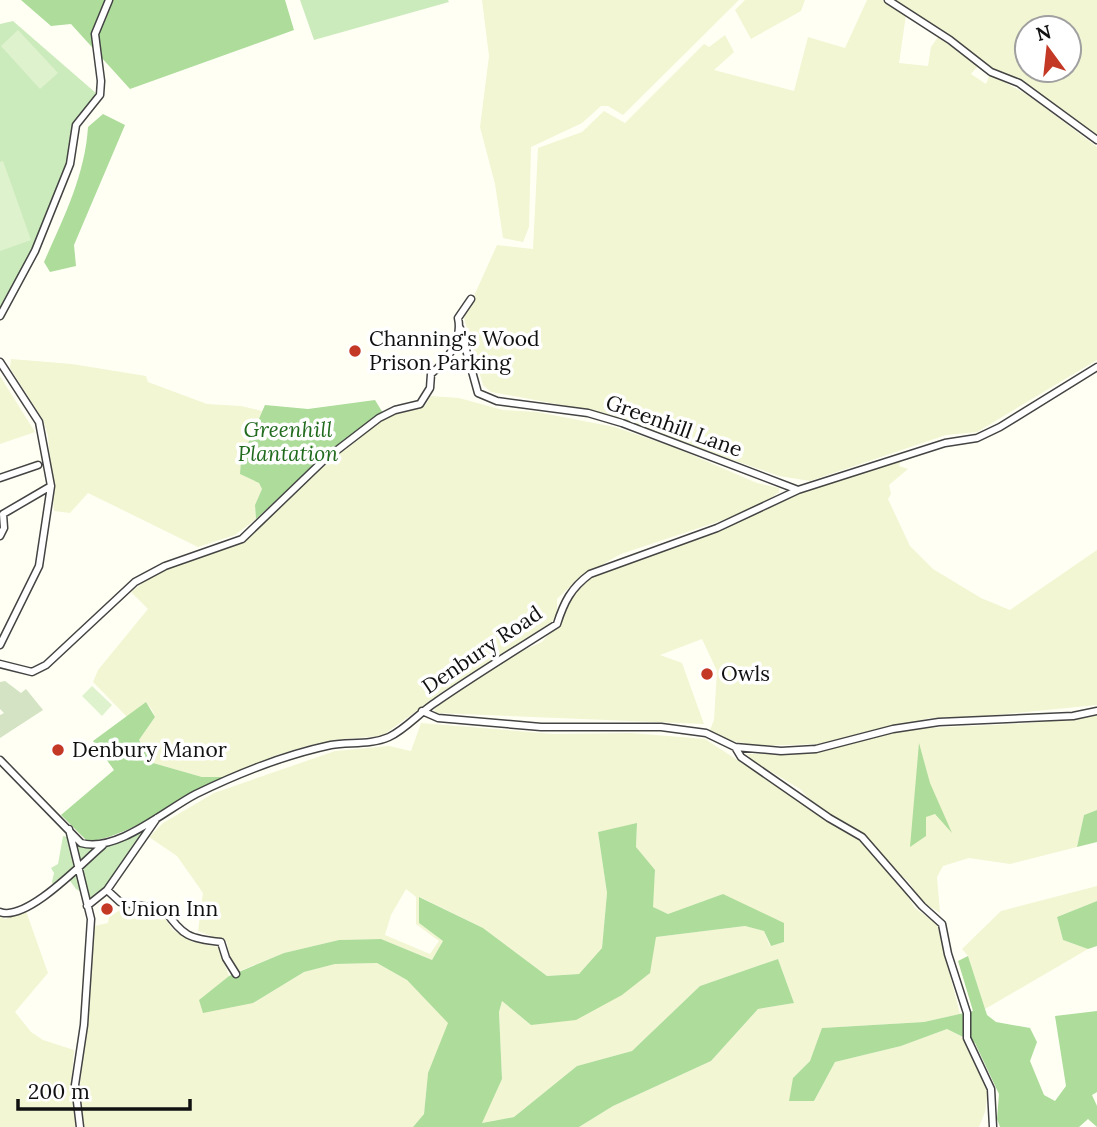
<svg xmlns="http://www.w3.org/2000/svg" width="1097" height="1127" font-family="Lora,serif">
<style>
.farmland{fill:#f3f6d3;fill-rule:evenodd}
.green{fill:#ccebbc}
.forest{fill:#addc9b}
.cemetery{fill:#d3e3c3}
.pitch{fill:#dff2ce}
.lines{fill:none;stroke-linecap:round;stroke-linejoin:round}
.minor-casing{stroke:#444;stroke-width:9}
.minor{stroke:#fff;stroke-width:6}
.poi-dot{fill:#c43925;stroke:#fff;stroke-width:2.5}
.labels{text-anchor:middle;stroke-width:7;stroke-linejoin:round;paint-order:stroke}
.poi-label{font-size:21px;fill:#111;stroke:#fff;text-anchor:start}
.street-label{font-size:21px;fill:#111;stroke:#fff}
.park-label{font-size:21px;font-style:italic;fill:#216b1e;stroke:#fff}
</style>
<rect width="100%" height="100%" fill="#fffff4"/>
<path class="farmland" d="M482 0H739L623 115 608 106H601L582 123 531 147 529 227 523 242 503 238 495 184 480 127 489 56Z
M745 0H805L801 11 751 39 735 10Z
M867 0H882L906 15 899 63 928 66 931 47 938 37 978 66 971 74 986 84 990 74 997 78 1031 97 1097 147V360L977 432 946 435 810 481 779 476 589 410 491 392 483 385 464 318 497 245 533 249 538 148 582 132 604 111 625 123 704 44 709 47 725 35 734 52 714 70 794 91 808 37 845 48Z
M893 0H1097V138L1021 82 991 69ZM1027 28H1069V70H1027Z
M11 359 72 364 146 376 148 382 207 404 241 406 262 411 241 459 240 474 259 483 262 489 255 505 256 519 235 535 198 547 88 493 70 513 54 511 48 436 43 420 10 368Z
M0 376 35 432 0 444Z
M431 396 459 398 503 410 537 412 615 427 676 448 757 483 779 488V492L767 501 729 518 621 554 580 577 557 599V613L551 624 444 691 382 736 343 739 307 746 274 756 229 777H202L153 763 139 740 155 717 152 710 146 702 127 717 93 682 98 670 148 609 131 592 150 577 172 567 242 541 326 460 384 417 425 406Z
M901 461 899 466 908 469 889 485 891 494 888 499 910 546 933 569 981 598 1010 610 1097 550V705L974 717 930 718 818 744 757 746 729 740 710 730 714 720 717 671 702 639 660 655 682 663 704 724 435 713 434 707 513 655 542 642 563 617 566 601 581 584 599 572 800 491Z
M1097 715V810L1084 815 1077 847 1010 864 969 858 943 866 937 877 940 913 921 901 909 882 885 862 869 839 818 808 800 789 753 761 747 754H800L909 729 1031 723Z
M421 723 554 734 631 733 705 739 859 839 899 882 915 908 937 924 960 1014 924 1022 823 1028 810 1061 793 1078 814 1101 835 1062 901 1046 947 1029 962 1037 988 1092 985 1112 979 1127H579L613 1106 711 1061 758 1009 794 1003 778 959 700 986 632 1051 577 1066 514 1117 481 1123 502 1079 499 1012 502 1001 531 1025 656 937 745 926 764 931 770 946 784 942 723 894 668 914 652 907 655 871 636 847 637 824 598 832 607 893 602 948 579 974 547 976 483 928 420 897 419 923 443 941 432 960 381 939 339 940 284 953 237 972 230 961 227 942 198 931 203 893 177 856 149 837 163 823 214 793 335 751 389 746 411 751ZM406 889 416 897V924L439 941 430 954 385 935 391 915Z
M1097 886V901L1057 917 1063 940 1088 949 985 1009 968 956 962 949 1001 911Z
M128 905 161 912 173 930 193 942 218 947 229 976 199 1000 253 1003 304 972 335 964 377 963 407 980 449 1023 428 1073 424 1114 413 1127H83L80 1085 94 926 108 923 109 917Z
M26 911 48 973 15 1012 31 1032 43 1040 74 1050 71 1086 77 1127H0V917L5 919Z"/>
<path class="green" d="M300 0H448L449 2 314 40Z
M13 21 97 94 73 124 67 164 31 250 0 309V24Z
M150 825 106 886 92 898 76 889 65 874 53 885 52 882 54 873 51 868 58 864 63 836 73 838 81 847C108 849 127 837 150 825Z"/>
<path class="forest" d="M21 0H285L294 30 130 89 71 24 51 26Z
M103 114 125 125 74 245 76 266 50 272 44 262C63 219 85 176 88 127Z
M375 400 383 413 327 453 256 519 255 505 262 489 259 483 240 474 241 459 265 405 308 409Z
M146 702 155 717 139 740 153 763 202 777H229C192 792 123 841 87 841L61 815 114 770 93 741Z
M919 743 930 783 952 833 935 814 926 817V836L910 847Z
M1097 810V842L1077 847 1084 815Z
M637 823 636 847 655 870 653 907 668 914 723 894 784 923V942L771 946 764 931 745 926 656 937 650 973 622 995 576 1020 531 1025 502 1001 499 1012 502 1079 482 1123 514 1117 577 1066 632 1051 700 986 778 959 794 1003 758 1009 711 1061 613 1106 579 1127H413L424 1114 428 1073 448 1023 407 980 377 963 335 964 304 972 253 1003 203 1013 199 1000 229 976 284 953 339 940 381 939 432 960 443 941 419 923V897L483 928 547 976 579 974 602 948 607 893 598 832Z
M1097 901V946L1088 949 1063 940 1057 917Z
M968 956 987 1015 996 1022 1030 1028 1037 1042 1030 1061 1044 1095 1055 1101 1066 1086 1055 1016 1097 1011V1092L1092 1095 1097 1106V1127L1088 1119 1079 1127H1000L997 1119 999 1094 975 1043 947 1029 901 1046 835 1062 814 1101H789L793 1078 810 1061 822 1028 924 1022 973 1011 958 961Z"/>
<path class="cemetery" d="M5 681 21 693 26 689 43 710 0 738V715L4 713 0 709V682Z"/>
<path class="pitch" d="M18 30 58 73 40 89 1 46Z
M3 161 31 240 0 251V162Z
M92 686 112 705 102 716 82 696Z"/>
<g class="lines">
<defs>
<path id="minor" d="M888 0 950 40 991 72 1019 83 1097 140
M0 316 35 251 70 164 76 125 100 95 101 81 95 34 109 0
M460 328 478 393 497 401 588 413 622 423 798 490
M0 362 39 422 51 486 39 566 0 645
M0 478 38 465
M0 536 4 528 3 514 51 486
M0 664 32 672 46 665 135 582 165 566 242 539 323 461 379 418 395 410 420 404 430 388 431 374C447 361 463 340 458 318L471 299
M422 711 438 718 541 727H661L706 733 735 747 781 751 816 749 893 729 939 722 1073 716 1097 711
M735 747 741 757 829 818 862 837 922 906 942 924 948 954 967 1013V1038L991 1089 993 1127
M0 760 81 843C117 853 165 810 196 794 239 773 284 755 331 745 350 742 371 745 389 737 406 729 420 712 436 702 475 675 516 650 557 624 564 602 571 588 590 574L717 528 798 490 945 443 977 438 1000 427 1097 367
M69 829 91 919 84 1025 75 1085 80 1127
M107 890 120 902 165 910C182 936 190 939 221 942L226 958 236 974
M87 906 107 890 157 818
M0 912C27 922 83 862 103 845"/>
</defs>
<use href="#minor" class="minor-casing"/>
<use href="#minor" class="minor"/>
</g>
<g class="poi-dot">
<circle cx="355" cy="351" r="7"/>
<circle cx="707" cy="674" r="7"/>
<circle cx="58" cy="750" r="7"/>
<circle cx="107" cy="909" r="7"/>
</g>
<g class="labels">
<g class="poi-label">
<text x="369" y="346">Channing's Wood<tspan x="369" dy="24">Prison Parking</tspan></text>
<text x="721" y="681">Owls</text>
<text x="72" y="757">Denbury Manor</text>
<text x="121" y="916">Union Inn</text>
</g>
<g class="street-label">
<text transform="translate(674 426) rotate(20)" y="7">Greenhill Lane</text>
<text transform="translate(482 650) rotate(-34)" y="7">Denbury Road</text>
</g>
<g class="park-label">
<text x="288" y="437">Greenhill<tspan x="288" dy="24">Plantation</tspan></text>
</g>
</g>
<g transform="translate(1048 49) rotate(345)"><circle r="33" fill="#ffffff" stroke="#a0a0a0" stroke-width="2"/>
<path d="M0-5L12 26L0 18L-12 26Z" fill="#c43925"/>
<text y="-10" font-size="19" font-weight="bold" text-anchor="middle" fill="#111111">N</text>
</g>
<path d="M18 1099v10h172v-10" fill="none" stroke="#111111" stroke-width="3.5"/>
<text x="28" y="1099" font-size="21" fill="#111111" stroke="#ffffff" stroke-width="5" paint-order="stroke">200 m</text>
</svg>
